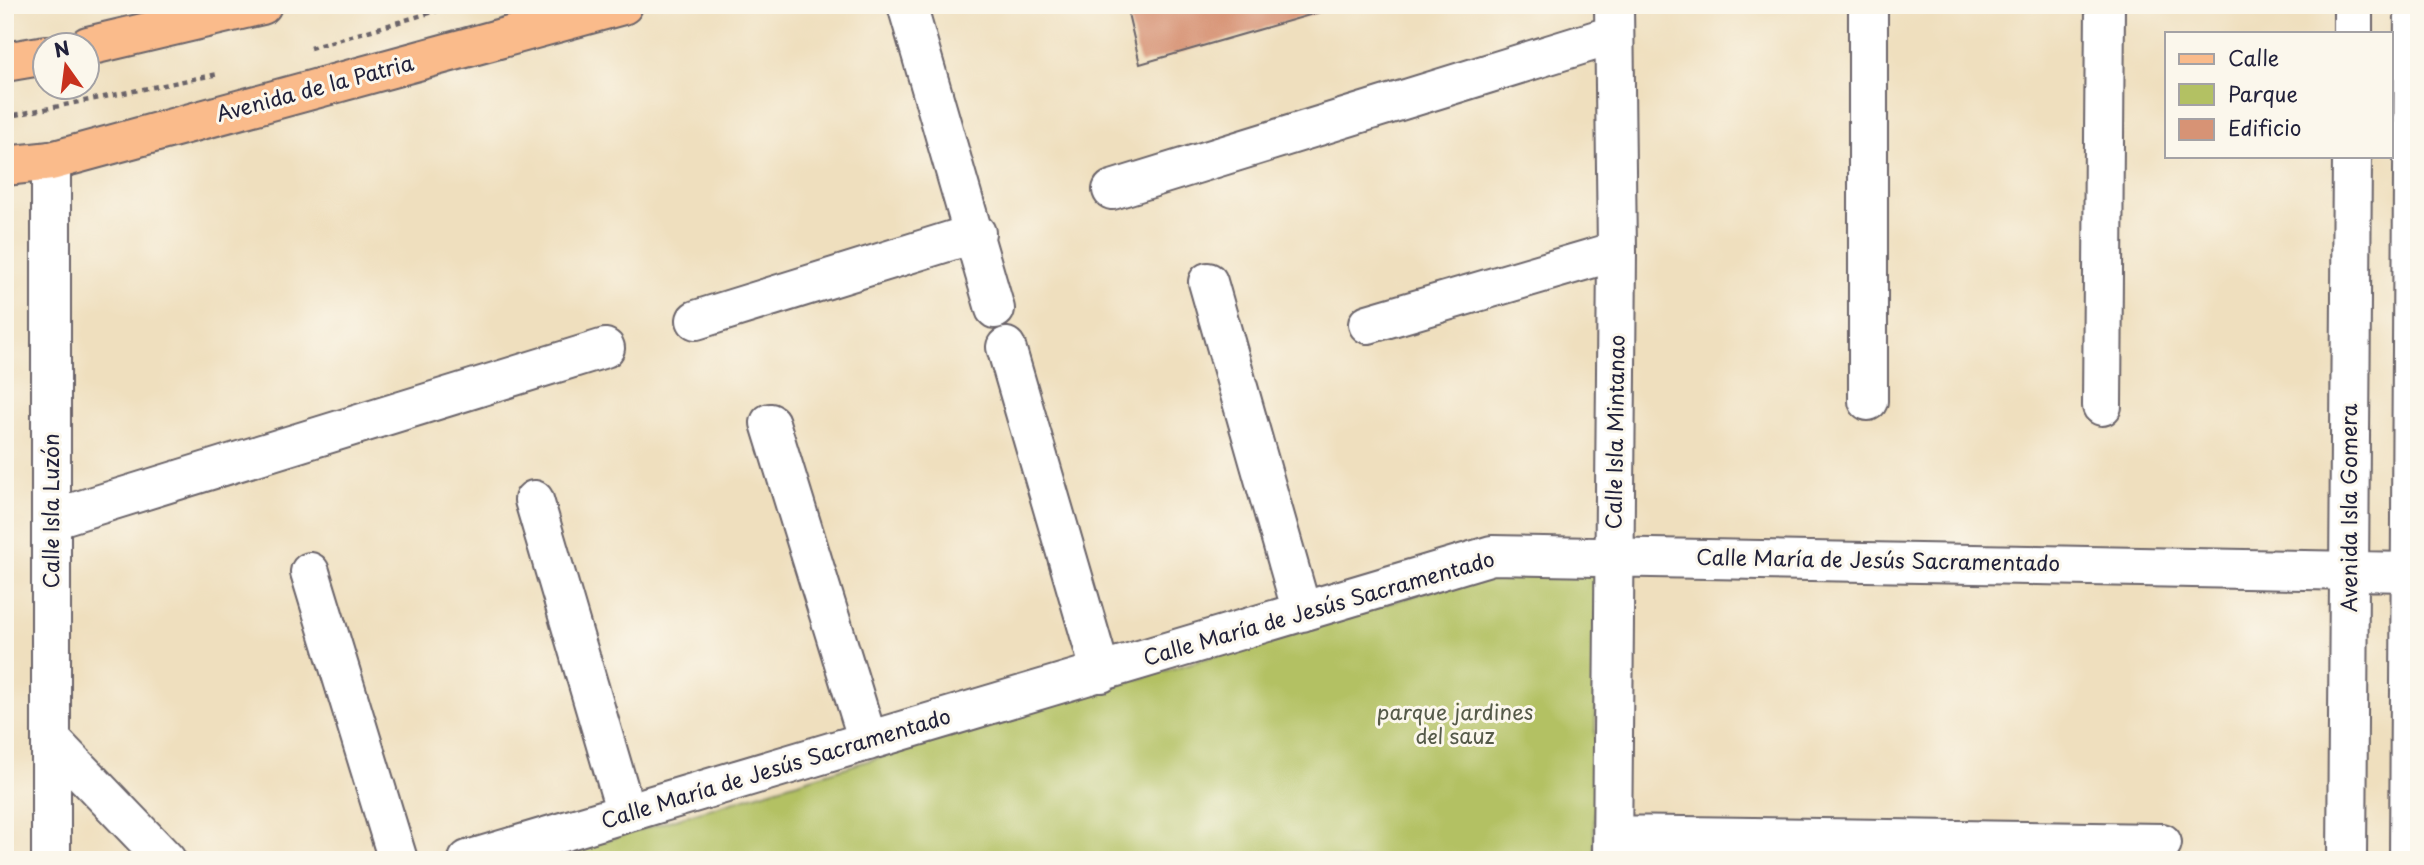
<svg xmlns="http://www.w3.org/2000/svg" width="2424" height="865" font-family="'Playpen Sans',sans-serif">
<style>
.green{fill:#b3c163;stroke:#6a724f;stroke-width:2}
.building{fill:#d79375}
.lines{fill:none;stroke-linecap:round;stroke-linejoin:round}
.minor-casing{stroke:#6a6469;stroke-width:42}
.major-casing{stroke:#6a6469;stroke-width:42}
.path{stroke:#6a6469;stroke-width:4.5;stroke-dasharray:5 5;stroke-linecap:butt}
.minor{stroke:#fff;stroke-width:38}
.major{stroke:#fabb8b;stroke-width:38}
.labels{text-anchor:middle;stroke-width:6;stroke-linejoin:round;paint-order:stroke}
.street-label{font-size:21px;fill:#22223b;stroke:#fbf7ec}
.park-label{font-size:21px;fill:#555a49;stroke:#fbf7ec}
</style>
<rect width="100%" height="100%" fill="#fbf7ec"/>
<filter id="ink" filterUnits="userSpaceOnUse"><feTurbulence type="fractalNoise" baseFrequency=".0143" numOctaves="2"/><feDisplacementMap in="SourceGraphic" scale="14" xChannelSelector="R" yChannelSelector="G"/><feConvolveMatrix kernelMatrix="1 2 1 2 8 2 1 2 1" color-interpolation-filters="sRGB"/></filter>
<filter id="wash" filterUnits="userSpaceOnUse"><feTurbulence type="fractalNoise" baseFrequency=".00686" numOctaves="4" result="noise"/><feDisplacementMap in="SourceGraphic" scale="28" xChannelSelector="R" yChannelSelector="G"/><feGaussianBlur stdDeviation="1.57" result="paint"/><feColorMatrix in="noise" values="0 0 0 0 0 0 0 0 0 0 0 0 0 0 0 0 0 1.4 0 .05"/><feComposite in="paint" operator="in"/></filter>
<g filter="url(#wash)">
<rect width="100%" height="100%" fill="#efdfbe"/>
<path class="green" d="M1495 571H1597L1594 860H540Z"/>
<g id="blocks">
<path class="building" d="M1126 5H1341V6L1140 64Z"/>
</g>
</g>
<g filter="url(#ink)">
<use href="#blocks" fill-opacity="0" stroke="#6a6469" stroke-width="2"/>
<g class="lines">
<defs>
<path id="minor" d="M907 5 995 309
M2353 33V5
M51 161V860
M1112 190 1613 35
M1208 282 1302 612
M696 320 976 233
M1368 324 1617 251
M1006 347 1101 673
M1868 401V5
M2102 406 2105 5
M770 423 868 741
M534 500 626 813
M52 519 605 348
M310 572 398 860
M52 741 166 860
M1613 835 2162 843
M468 860 1492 555 2409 572
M1612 860 1617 251 1614 5
M2347 860 2352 156
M2409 860 2414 5"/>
<path id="major" d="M88 46 262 5
M5 62 46 55
M5 166 51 161 623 5"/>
</defs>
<use href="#minor" class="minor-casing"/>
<use href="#major" class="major-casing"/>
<path class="path" d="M310 48 457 5
M5 117 218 74"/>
<use href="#minor" class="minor"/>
<use href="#major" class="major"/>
</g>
</g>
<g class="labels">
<g class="street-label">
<text transform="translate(315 89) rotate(-15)" y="7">Avenida de la Patria</text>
<text transform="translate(1616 432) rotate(-89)" y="7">Calle Isla Mintanao</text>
<text transform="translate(2350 508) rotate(-90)" y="7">Avenida Isla Gomera</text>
<text transform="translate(52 511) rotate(-90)" y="7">Calle Isla Luzón</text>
<text transform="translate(1878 561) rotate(1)" y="7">Calle María de Jesús Sacramentado</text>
<text transform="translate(1319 609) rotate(-16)" y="7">Calle María de Jesús Sacramentado</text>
<text transform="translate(776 769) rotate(-17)" y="7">Calle María de Jesús Sacramentado</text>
</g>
<g class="park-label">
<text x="1455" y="720">parque jardines<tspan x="1455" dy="24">del sauz</tspan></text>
</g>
</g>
<rect width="2424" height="865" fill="none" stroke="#fbf7ec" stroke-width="28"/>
<rect x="2165" y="32" width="228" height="126" fill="#fbf7ec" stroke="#a4a2a5" stroke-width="2"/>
<rect x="2179" y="54" width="35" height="10" fill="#fabb8b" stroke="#a4a2a5" stroke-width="2"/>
<text x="2228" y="66" font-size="21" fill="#22223b">Calle</text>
<rect x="2179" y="84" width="35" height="21" fill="#b3c163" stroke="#a4a2a5" stroke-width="2"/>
<text x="2228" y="102" font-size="21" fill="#22223b">Parque</text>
<rect x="2179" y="119" width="35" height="21" fill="#d79375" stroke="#a4a2a5" stroke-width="2"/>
<text x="2228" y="136" font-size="21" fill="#22223b">Edificio</text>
<g transform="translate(66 66) rotate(346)"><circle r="33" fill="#fbf7ec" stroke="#a4a2a5" stroke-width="2"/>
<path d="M0-5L12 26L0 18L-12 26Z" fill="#c8321e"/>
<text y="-10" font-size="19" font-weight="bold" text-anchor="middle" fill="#22223b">N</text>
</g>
</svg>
